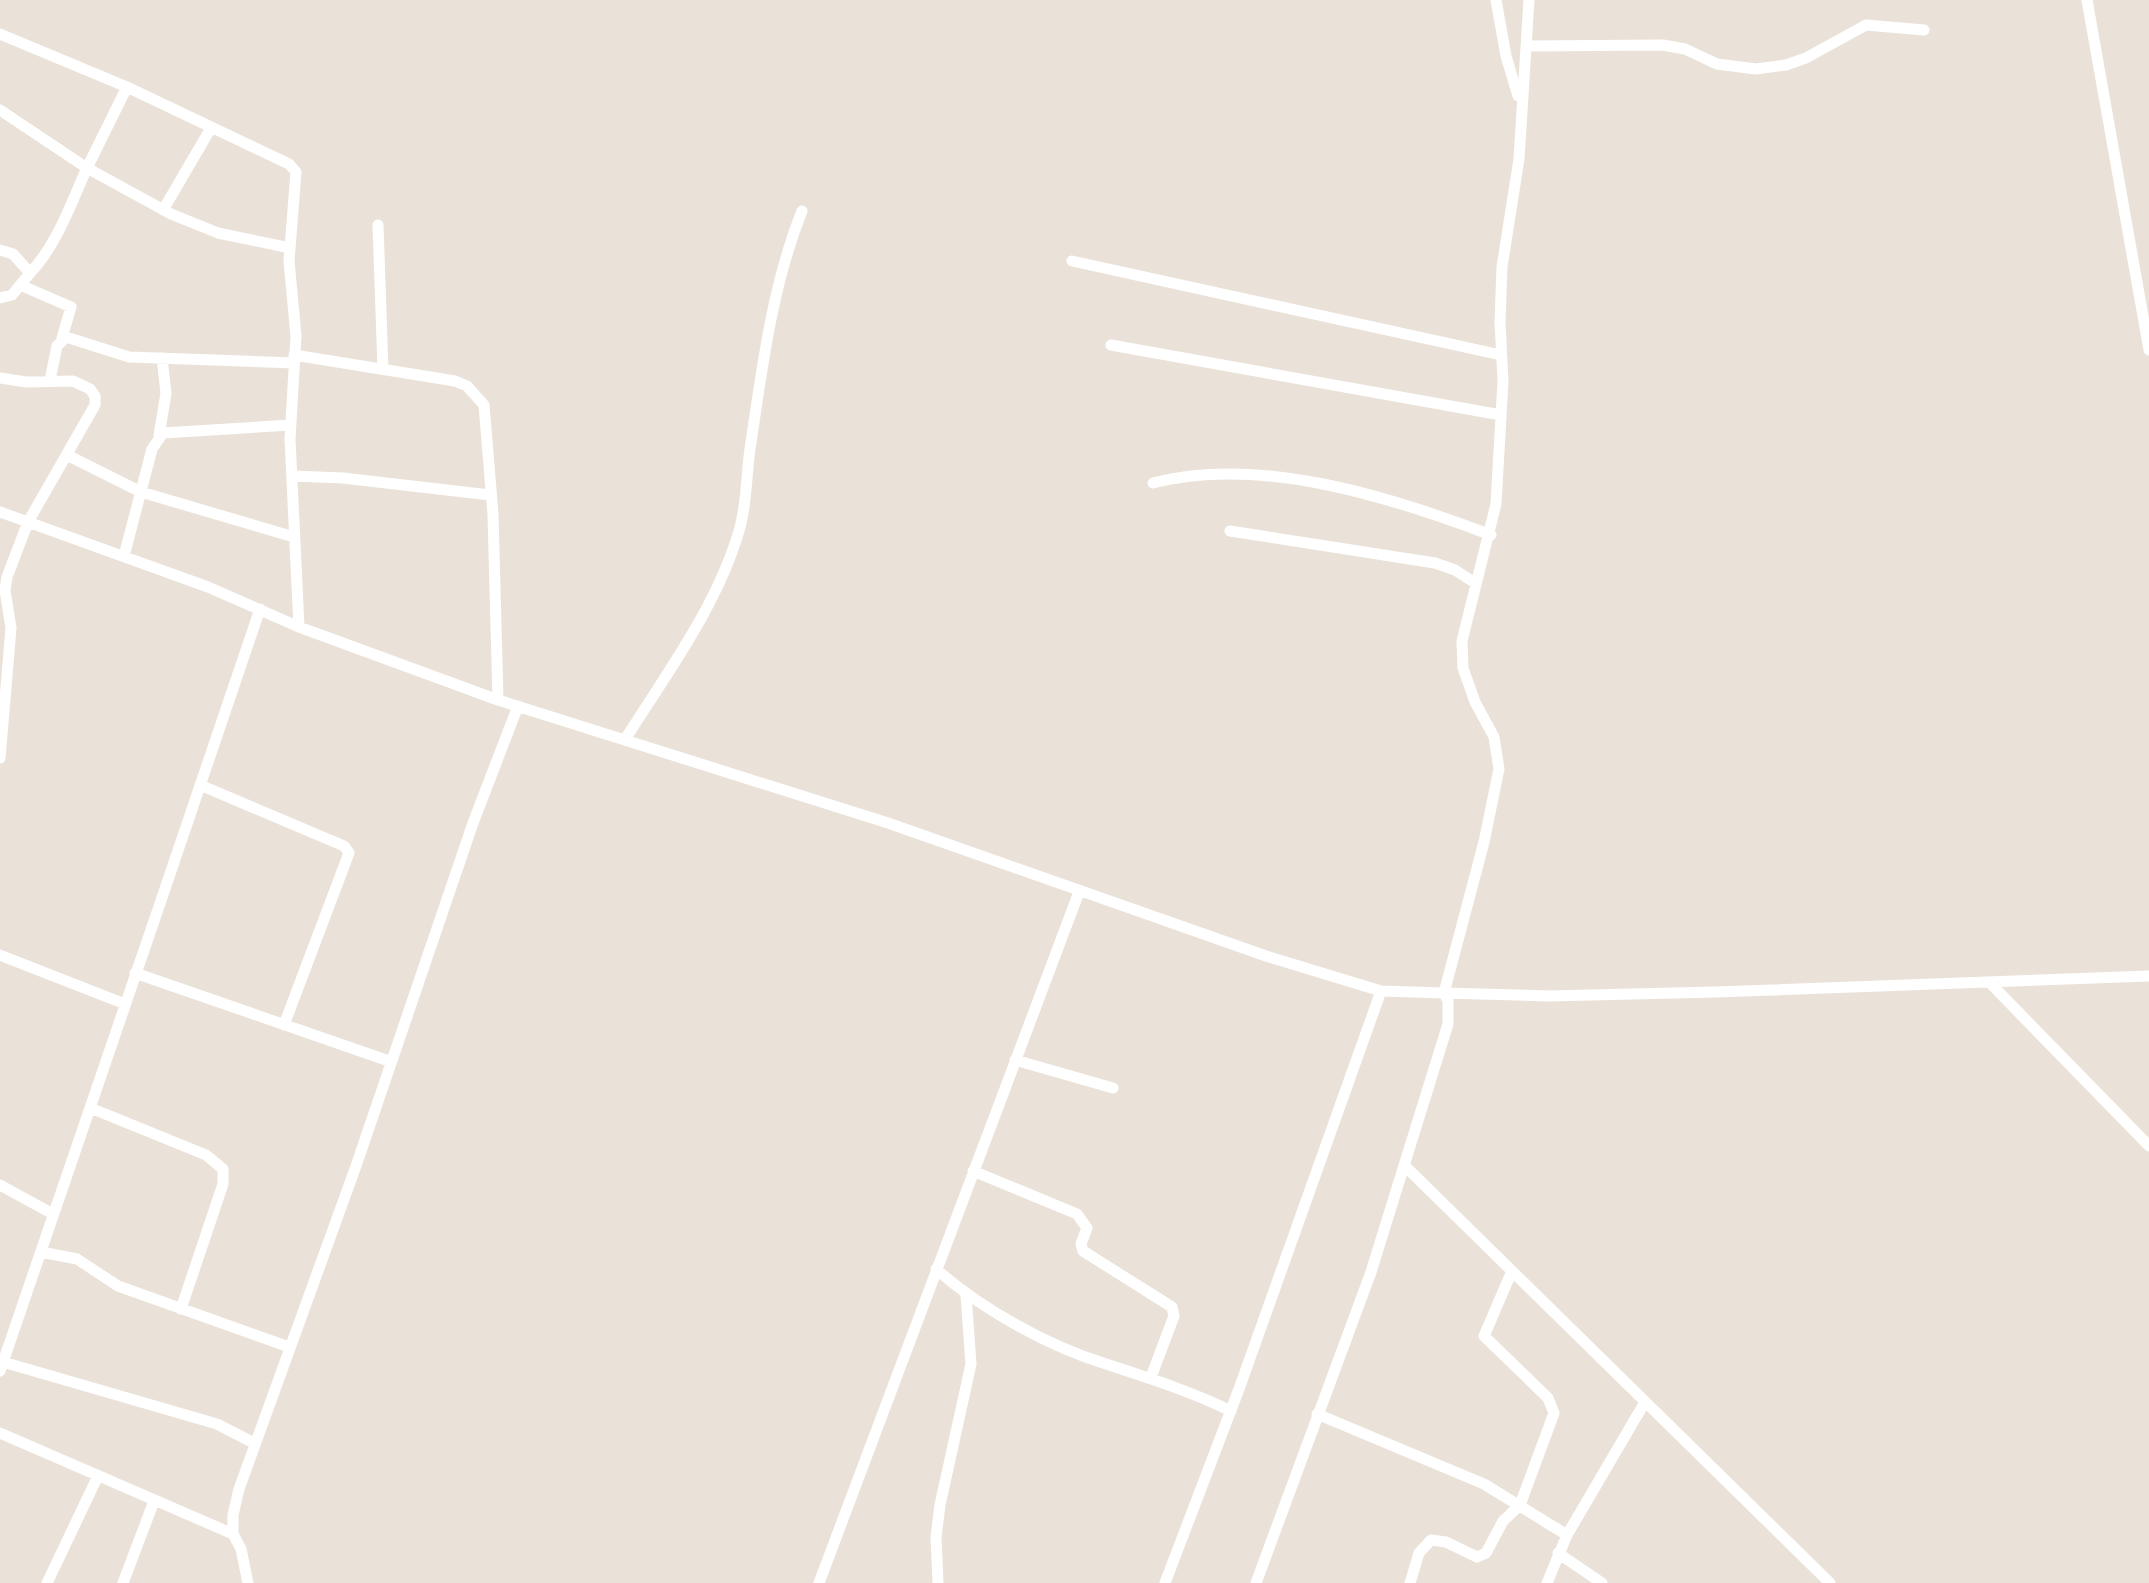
<svg xmlns="http://www.w3.org/2000/svg" width="2149" height="1583" font-family="'Source Sans 3',sans-serif">
<style>
.lines{fill:none;stroke-linecap:round;stroke-linejoin:round}
.street{stroke:#fff;stroke-width:11}
</style>
<rect width="100%" height="100%" fill="#eae2d9"/>
<g class="lines">
<path class="street" d="M1496 0 1506 56 1518 96
M2087 0 2149 350
M0 34 127 87 289 164 296 172 289 261 296 336 290 439 299 627
M1527 46 1663 45 1685 49 1717 64 1756 69 1786 65 1806 58 1866 25 1924 30
M127 87 87 168 171 214 218 233 290 248
M0 110 87 168C71 203 57 245 30 273
M163 210 211 128
M378 225 383 369
M0 250 13 254 30 273 12 295 0 298
M1072 261 1501 355
M20 285 71 307 62 338
M1111 345 1501 415
M294 355 455 381 467 386 484 405 493 514 498 700
M0 378 26 382 73 381 90 389 95 396V405L28 522 7 577 5 590 11 628 0 758
M50 380 57 346 66 337 129 357 294 363
M159 436 166 393 162 358
M67 455 141 492 294 537
M292 476 343 478 490 495
M1153 483C1259 455 1391 497 1491 535
M0 512 208 587 299 627 498 700 888 823 1266 956 1381 991
M1230 531 1435 563 1455 570 1475 583
M124 556 152 449 163 433 290 425
M626 738C667 673 717 606 739 531 747 505 746 476 750 449 762 369 772 286 802 211
M200 785 344 846 349 853 284 1025
M0 955 125 1004
M135 973 389 1061
M1991 984 2149 1146
M1015 1060 1113 1088
M93 1109 206 1155 223 1169V1184L181 1309
M1406 1167 1830 1583
M973 1171 1077 1214 1087 1228 1081 1244 1083 1251 1172 1307 1174 1316 1151 1377
M0 1185 53 1214
M41 1252 77 1259 118 1286 289 1347
M936 1269C981 1309 1048 1346 1106 1364 1149 1378 1190 1391 1231 1411
M3 1362 217 1424 254 1443
M0 1371C89 1117 173 863 260 609
M1317 1414 1484 1484 1567 1535
M0 1433 233 1534
M1558 1553 1602 1583
M47 1583 97 1478
M123 1583 154 1501
M248 1583 241 1549 233 1534V1515L239 1489 356 1166 473 823 518 706
M819 1583 1079 892
M938 1583 936 1537 940 1505 971 1364 966 1295
M1165 1583 1239 1389 1381 991 1444 993 1484 842 1499 769 1494 737 1475 702 1463 668 1462 641 1496 504 1503 381 1500 322 1502 267 1519 159 1529 0
M1256 1583 1371 1272 1448 1024V1001L1444 993 1549 996 1716 992 2149 976
M1410 1583 1419 1553 1431 1540 1446 1542 1477 1557 1486 1553 1503 1521 1520 1505 1554 1413 1548 1398 1484 1336 1512 1271
M1547 1583 1567 1535 1645 1402"/>
</g>
</svg>
